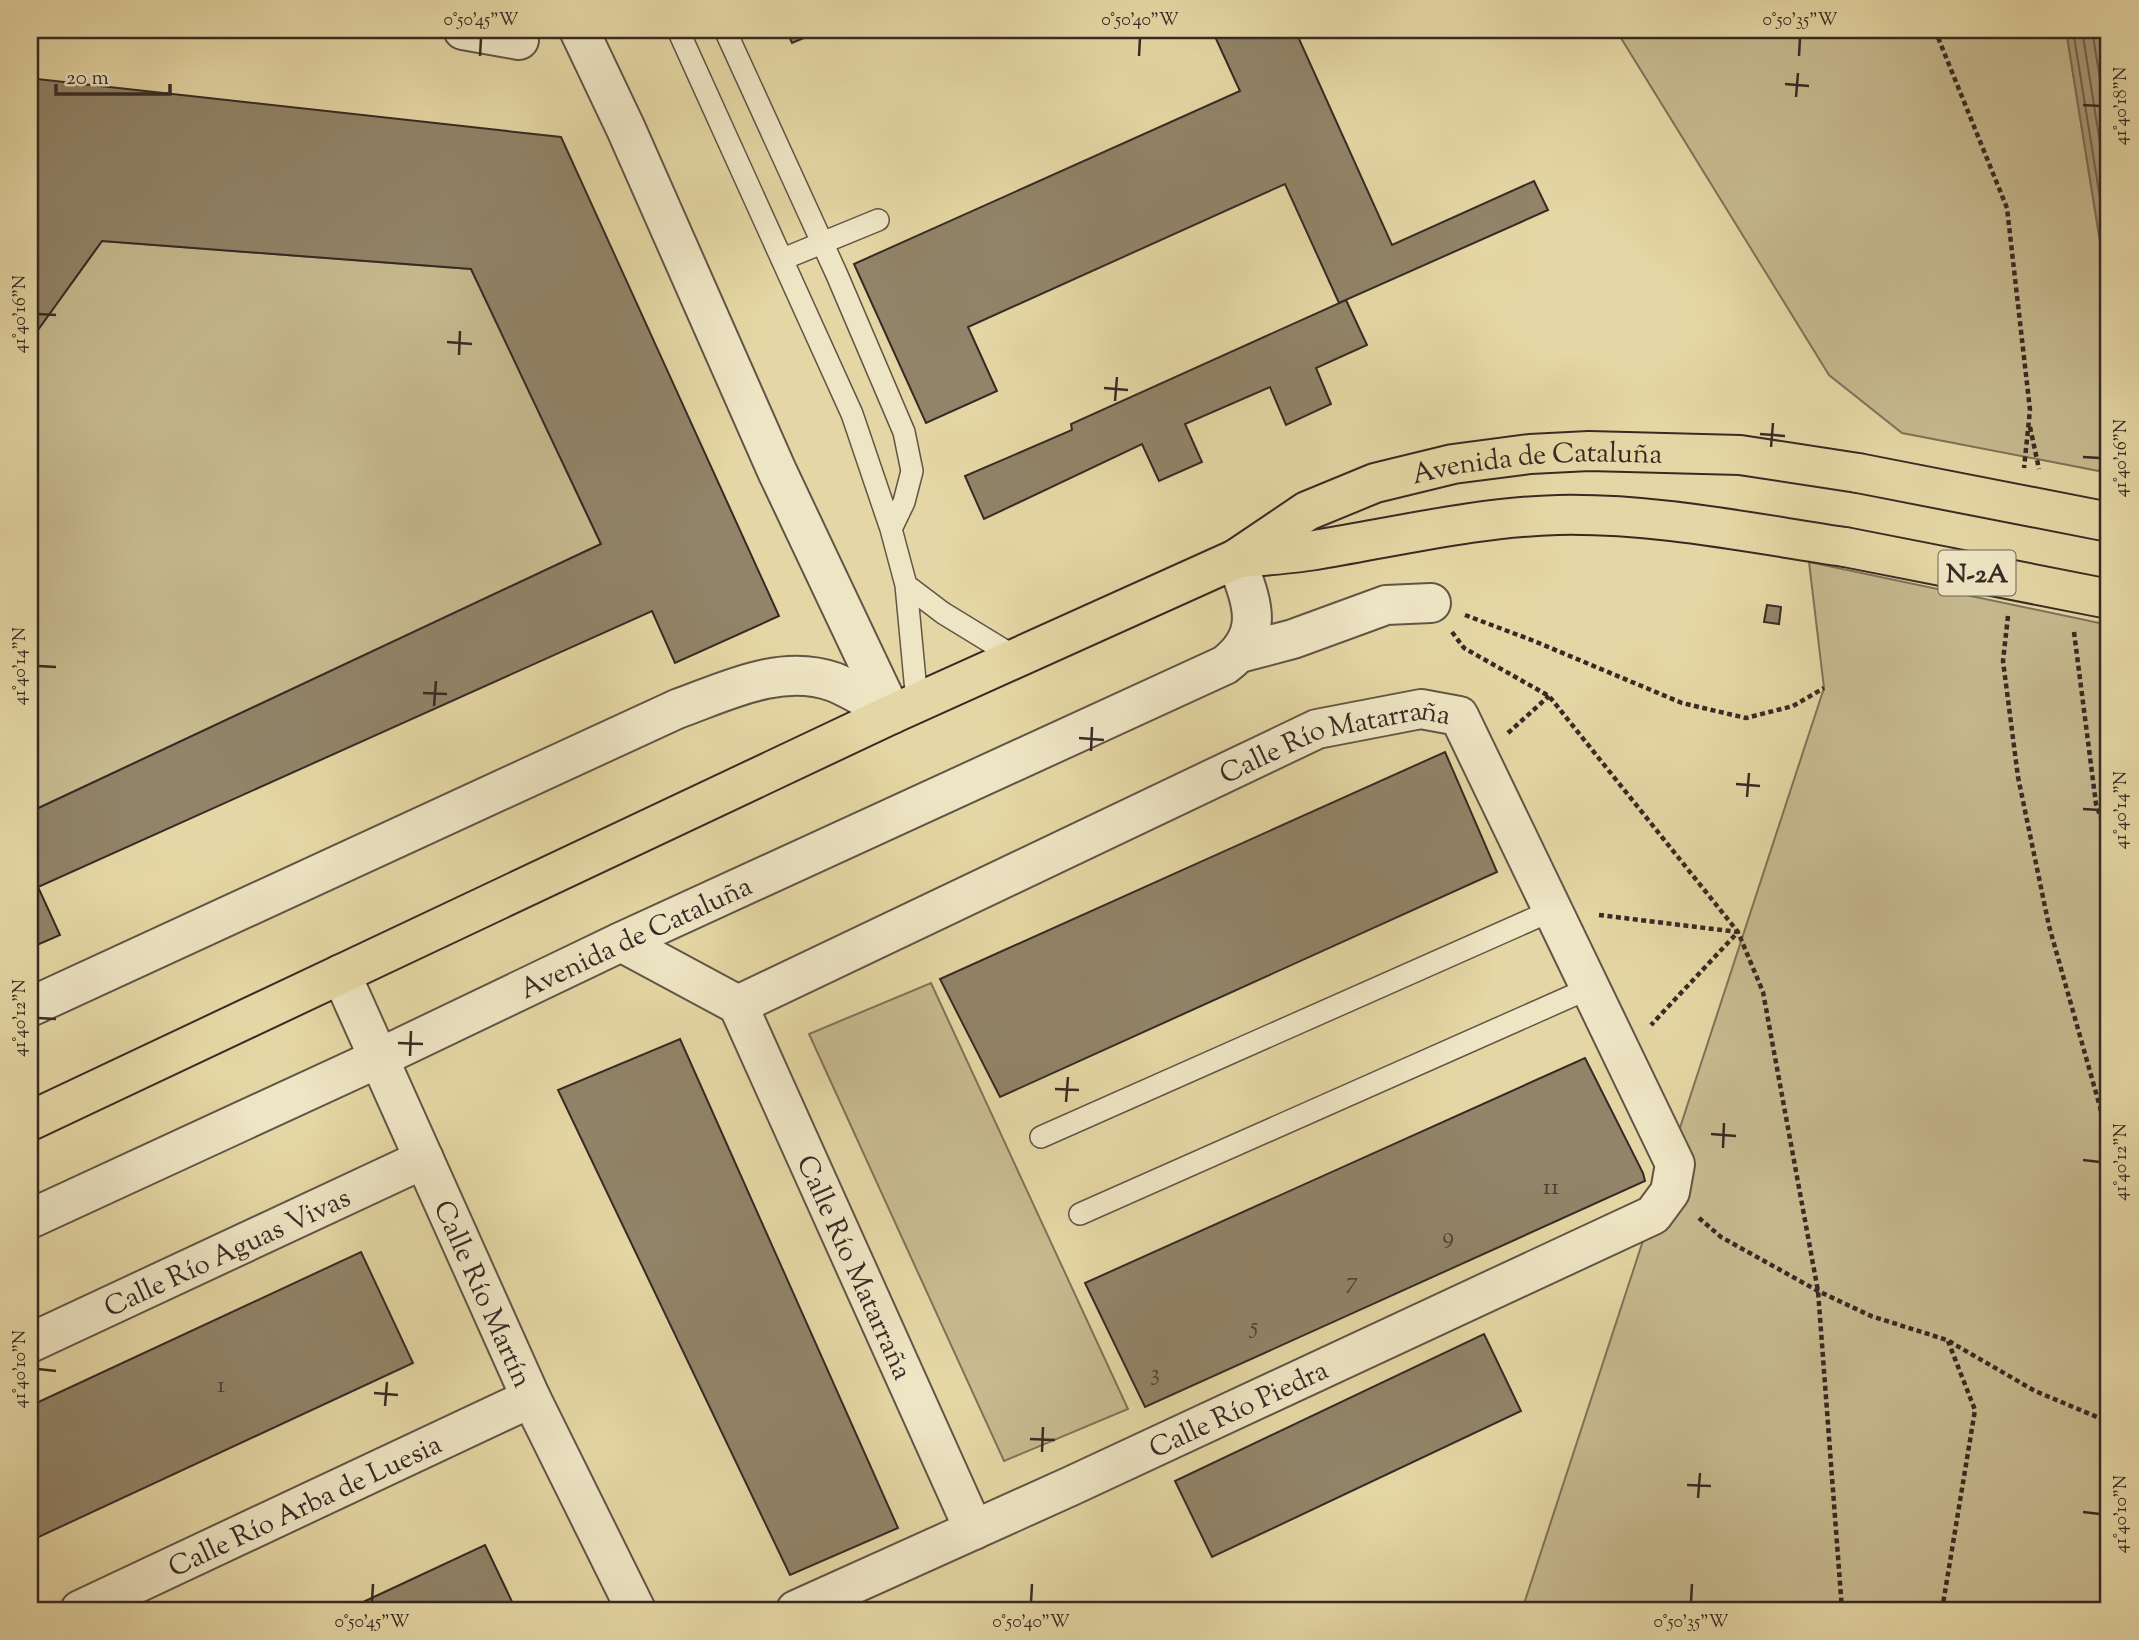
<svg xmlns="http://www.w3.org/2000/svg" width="2139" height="1640" font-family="'Sorts Mill Goudy',serif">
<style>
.green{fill:#c7ba8f;stroke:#7f725a;stroke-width:2}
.water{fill:#aa9c79;stroke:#7c6e57;stroke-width:2}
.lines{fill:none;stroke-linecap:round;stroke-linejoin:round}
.shore{stroke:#70634f;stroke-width:2}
.building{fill:#918468;stroke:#372a25;stroke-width:2}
.lane-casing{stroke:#625545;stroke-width:24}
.street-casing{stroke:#625545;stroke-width:42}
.primary-casing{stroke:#372a25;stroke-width:42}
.path{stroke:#372a25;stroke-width:4.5;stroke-dasharray:5 3.5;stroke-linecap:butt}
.lane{stroke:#eee5c4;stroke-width:21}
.street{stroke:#eee5c4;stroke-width:38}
.primary{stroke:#e5d7a5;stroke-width:38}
.primary-bridge-casing{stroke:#372a25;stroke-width:42;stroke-linecap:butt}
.primary-bridge{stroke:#e5d7a5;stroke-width:38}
.ticks{fill:none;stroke:#372a25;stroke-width:2.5}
.labels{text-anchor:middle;stroke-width:7;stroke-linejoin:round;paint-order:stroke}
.number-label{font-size:24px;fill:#4e4036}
.shield{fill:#eee5c4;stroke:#6e6255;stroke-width:2}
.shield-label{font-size:26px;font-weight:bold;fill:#372a25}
.street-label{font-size:28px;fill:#372a25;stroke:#eee5c4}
.neatline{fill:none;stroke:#372a25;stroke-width:2.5}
.ticks-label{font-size:18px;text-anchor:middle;fill:#372a25}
</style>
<rect width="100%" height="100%" fill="#e5d7a5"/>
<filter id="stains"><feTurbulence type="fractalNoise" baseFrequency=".00286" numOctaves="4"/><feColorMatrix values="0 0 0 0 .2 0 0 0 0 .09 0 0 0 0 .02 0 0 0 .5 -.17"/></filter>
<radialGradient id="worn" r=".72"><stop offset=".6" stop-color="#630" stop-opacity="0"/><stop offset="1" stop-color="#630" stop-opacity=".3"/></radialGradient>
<path class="green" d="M1616 30H2066L2109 297V451L2099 471 1902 433 1829 375Z
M102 241 471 269 601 544 30 812V341Z
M1809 562 2109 625V1610H1522L1824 688Z
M931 983 1128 1409 1004 1461 809 1034Z"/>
<path class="water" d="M2066 30H2109V297Z"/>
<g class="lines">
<path class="shore" d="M2073 30 2109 254
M2082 30 2109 199
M2092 30 2109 134"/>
</g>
<path class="building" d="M786 30H823L792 43Z
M1212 30H1295L1392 245 1534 181 1548 210 1339 303 1285 184 968 327 997 391 926 423 854 264 1240 91Z
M37 79 561 137 779 616 675 663 652 611 38 887 60 935 30 948V812L601 544 471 269 102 241 30 341V91Z
M1346 300 1367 345 1316 368 1331 404 1286 425 1270 387 1185 424 1202 462 1159 481 1142 444 984 519 965 476 1072 430 1071 424Z
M1767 605 1781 607 1779 624 1764 622Z
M1445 752 1497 872 1000 1097 940 979Z
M680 1039 898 1528 790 1575 558 1090Z
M1585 1058 1643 1173 1645 1181 1145 1407 1085 1283Z
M361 1252 413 1363 30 1541V1406Z
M1484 1334 1521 1411 1212 1557 1175 1481Z
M485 1545 516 1610H346Z"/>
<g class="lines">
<defs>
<path id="lane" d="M678 30 852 414 891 529 906 585 917 702
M725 30 837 275 904 432 912 471 904 502 891 529
M783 259 878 220
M906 585 943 613 1015 657
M1041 1137 1553 910
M1080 1214 1592 987"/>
<g id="street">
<path d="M463 30 519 40"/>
<path d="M579 30 626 129 777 471 892 714"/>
<path d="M1240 653 1293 639 1386 605 1431 603"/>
<path id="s1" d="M621 942 738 1005 974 1530"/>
<path id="s2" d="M341 974 531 1398 636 1610"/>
<path id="s3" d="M738 1005 1317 729 1421 709 1459 716 1675 1164 1670 1192 1653 1215 1071 1486 796 1610"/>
<path d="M30 1007 677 709C727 691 781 663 834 682 854 690 874 703 892 714"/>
<path id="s4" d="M30 1219 379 1058 621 942 1225 665C1267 633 1251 601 1236 559"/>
<path id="s5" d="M30 1343 424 1159"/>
<path id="s6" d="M80 1610 531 1398"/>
</g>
<g id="primary">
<path d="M1241 558C1268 555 1295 554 1321 549 1400 536 1478 517 1558 515 1654 513 1750 533 1845 547"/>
<path id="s7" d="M30 1121 892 714 1236 559 1307 511 1375 483 1453 464 1530 454 1589 451 1740 455 1858 473"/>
</g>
</defs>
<use href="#lane" class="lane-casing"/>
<use href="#street" class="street-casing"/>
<use href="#primary" class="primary-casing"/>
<path class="path" d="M1935 30 2007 208 2030 410 2024 468
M2030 427 2039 469
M1465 615 1534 641 1682 703 1746 718 1793 706 1824 688
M2008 616 2003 661 2018 777 2049 926 2109 1139
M1452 632 1464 648 1549 696 1738 932 1763 992 1818 1291 1842 1610
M2074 632 2096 804 2109 841
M1508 733 1549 696
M1599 915 1738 932 1651 1025
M1699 1218 1721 1237 1818 1291 1871 1316 1947 1340 2035 1391 2109 1422
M1942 1610 1975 1410 1948 1341"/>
<use href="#lane" class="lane"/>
<use href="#street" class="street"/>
<use href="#primary" class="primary"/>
<defs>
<path id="primary-bridge" d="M1858 473 2109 522
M1845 547 2109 599"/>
</defs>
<use href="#primary-bridge" class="primary-bridge-casing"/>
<use href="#primary-bridge" class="primary-bridge"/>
</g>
<path class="ticks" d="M480 56 481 38M1139 56 1140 38M1799 56 1800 38M1785 84 1809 86M1796 97 1798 73M2083 105 2100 106M38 314 56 315M447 342 472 344M459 355 460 331M1104 388 1128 390M1115 401 1117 377M1760 434 1785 436M1771 447 1773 423M2083 457 2100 458M38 666 56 667M423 693 447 694M434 706 436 681M1079 738 1104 740M1091 751 1092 727M1736 784 1760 786M1747 797 1749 773M2083 809 2100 810M38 1018 56 1019M398 1043 423 1044M410 1056 411 1031M1055 1089 1079 1090M1066 1102 1068 1077M1711 1134 1736 1136M1723 1148 1724 1123M2083 1160 2100 1162M38 1369 56 1371M374 1393 398 1395M385 1406 387 1382M1030 1439 1055 1440M1042 1452 1043 1427M1687 1485 1711 1486M1698 1498 1700 1473M2083 1512 2100 1514M372 1602 373 1584M1031 1602 1032 1584M1691 1602 1692 1584"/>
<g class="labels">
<g class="number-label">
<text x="1551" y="1194">11</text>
<text x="1448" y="1243">9</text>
<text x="1352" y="1288">7</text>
<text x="1254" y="1333">5</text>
<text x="1155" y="1380">3</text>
<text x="221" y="1392">1</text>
</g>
<rect class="shield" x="1938.5" y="550.5" width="77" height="45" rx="5"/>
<g class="shield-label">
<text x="1977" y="582">N-2A</text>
</g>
<g class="street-label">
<text dy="10" stroke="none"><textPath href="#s7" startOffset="1654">Avenida de Cataluña</textPath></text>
<text dy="10" stroke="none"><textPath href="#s3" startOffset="656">Calle Río Matarraña</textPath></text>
<text dy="10" stroke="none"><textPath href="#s4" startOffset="668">Avenida de Cataluña</textPath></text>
<text dy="10" stroke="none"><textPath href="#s5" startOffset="217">Calle Río Aguas Vivas</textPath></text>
<text dy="10" stroke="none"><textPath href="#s1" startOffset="420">Calle Río Matarraña</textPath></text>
<text dy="10" stroke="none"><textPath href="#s2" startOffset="350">Calle Río Martín</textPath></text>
<text transform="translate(1238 1408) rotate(-25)" y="10">Calle Río Piedra</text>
<text dy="10" stroke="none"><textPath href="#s6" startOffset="248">Calle Río Arba de Luesia</textPath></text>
</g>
</g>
<rect width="2139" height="1640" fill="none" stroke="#e5d7a5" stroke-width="77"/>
<path d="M56 84v10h114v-10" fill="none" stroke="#372a25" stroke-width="3.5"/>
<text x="66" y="84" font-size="21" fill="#372a25" stroke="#eee5c4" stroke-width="5" paint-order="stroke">20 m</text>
<rect x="38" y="38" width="2062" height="1564" class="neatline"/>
<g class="ticks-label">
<text x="481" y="25">0°50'45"W</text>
<text x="1140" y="25">0°50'40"W</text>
<text x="1800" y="25">0°50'35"W</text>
<text transform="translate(2120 106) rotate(-90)" y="6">41°40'18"N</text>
<text transform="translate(19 314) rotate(-90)" y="6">41°40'16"N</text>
<text transform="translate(2120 458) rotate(-90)" y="6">41°40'16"N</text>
<text transform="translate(19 666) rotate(-90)" y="6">41°40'14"N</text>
<text transform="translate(2120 810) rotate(-90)" y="6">41°40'14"N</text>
<text transform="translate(19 1018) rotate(-90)" y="6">41°40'12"N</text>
<text transform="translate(2120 1162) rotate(-90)" y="6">41°40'12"N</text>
<text transform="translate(19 1369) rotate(-90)" y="6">41°40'10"N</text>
<text transform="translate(2120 1514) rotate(-90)" y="6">41°40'10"N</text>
<text x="372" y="1627">0°50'45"W</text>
<text x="1031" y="1627">0°50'40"W</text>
<text x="1691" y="1627">0°50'35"W</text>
</g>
<rect width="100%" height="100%" filter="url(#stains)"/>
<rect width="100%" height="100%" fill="url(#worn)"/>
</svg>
